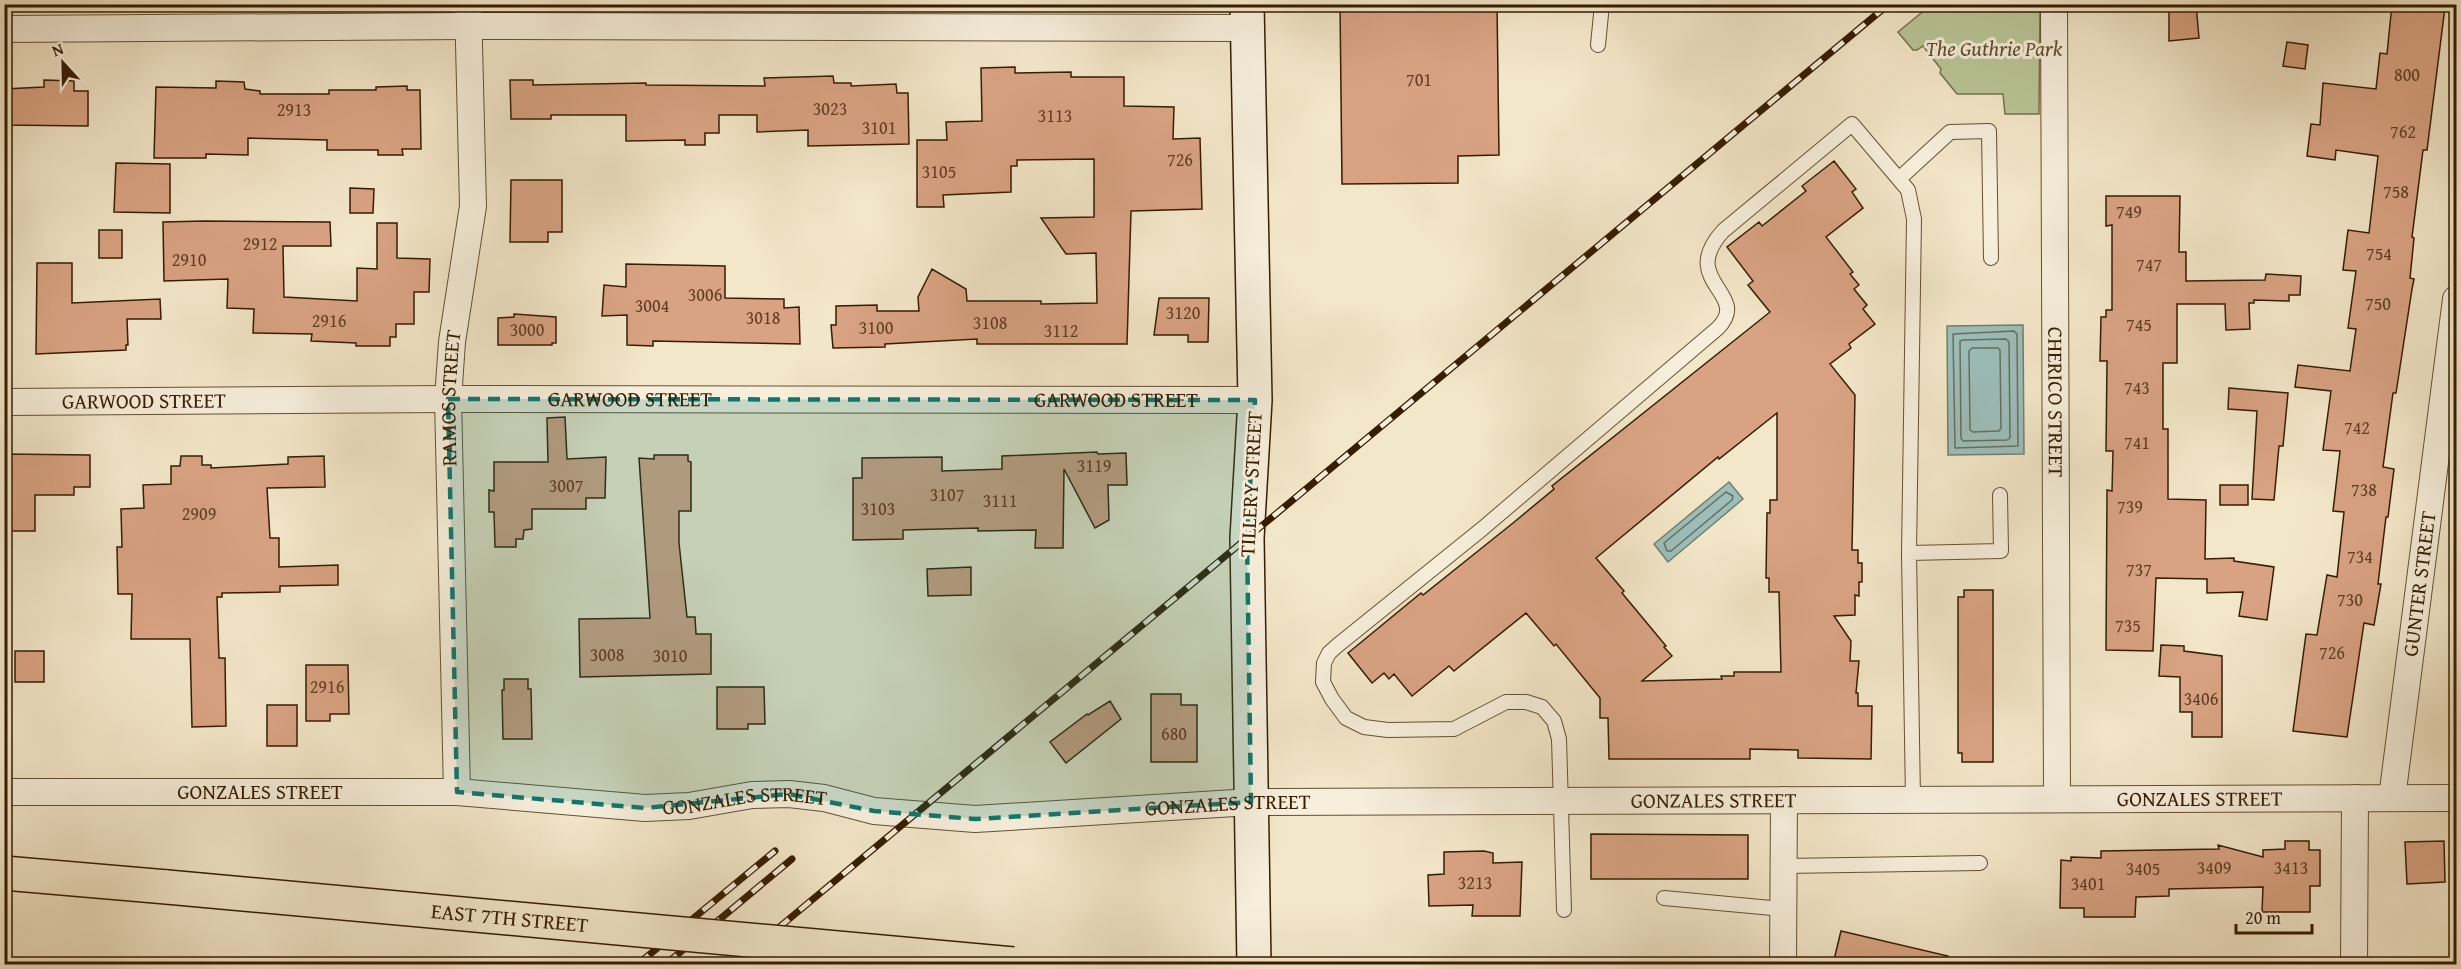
<svg xmlns="http://www.w3.org/2000/svg" width="2461" height="969" font-family="'Gentium Book Plus',serif">
<style>
.green{fill:#b9c698;stroke:#77724c;stroke-width:1.5}
.water{fill:#9cbfbb;stroke:#737e70;stroke-width:1.5}
.lines{fill:none;stroke-linecap:round;stroke-linejoin:round}
.shore{stroke:#686e5e;stroke-width:1.5}
.building{fill:#d9a383;stroke:#351d00;stroke-width:1.5;fill-rule:evenodd}
.lane-casing{stroke:#645032;stroke-width:16}
.street-casing{stroke:#645032;stroke-width:28}
.secondary-casing{stroke:#351d00;stroke-width:36}
.primary-casing{stroke:#351d00;stroke-width:36}
.lane{stroke:#f7efdc;stroke-width:14}
.street{stroke:#f7efdc;stroke-width:26}
.secondary{stroke:#f7efdc;stroke-width:33}
.primary{stroke:#f3e7c9;stroke-width:33}
.rail-casing{stroke:#351d00;stroke-width:7}
.rail{stroke:#f7efdc;stroke-width:4.5;stroke-dasharray:14;stroke-linecap:butt}
.primary-bridge-casing{stroke:#351d00;stroke-width:36;stroke-linecap:butt}
.primary-bridge{stroke:#f3e7c9;stroke-width:33}
.marked{fill:#0f766e;fill-opacity:0.2;stroke:#0f766e;stroke-width:4.5;stroke-dasharray:12 8;stroke-linejoin:round}
.labels{text-anchor:middle;stroke-width:6;stroke-linejoin:round;paint-order:stroke}
.number-label{font-size:18px;fill:#5e3e21}
.park-label{font-size:21px;font-style:italic;fill:#5d502e;stroke:#f7efdc}
.street-label{font-size:21px;fill:#351d00;stroke:#f7efdc}
</style>
<rect width="100%" height="100%" fill="#f3e7c9"/>
<filter id="stains"><feTurbulence type="fractalNoise" baseFrequency=".00333" numOctaves="4"/><feColorMatrix values="0 0 0 0 .2 0 0 0 0 .09 0 0 0 0 .02 0 0 0 .5 -.17"/></filter>
<radialGradient id="worn" r=".72"><stop offset=".6" stop-color="#630" stop-opacity="0"/><stop offset="1" stop-color="#630" stop-opacity=".3"/></radialGradient>
<path class="green" d="M1932 4 2040 5 2039 114H2005L2003 94H1957L1940 73 1941 69 1923 46 1917 50H1913L1898 32Z"/>
<path class="water" d="M2023 325 2024 454 1948 455 1947 326Z
M1729 482 1743 499 1668 562 1654 544Z"/>
<g class="lines">
<path class="shore" d="M2014 331 2017 334 2018 446 1955 448 1953 334Z
M2006 339 2009 342 2010 438 2007 440 1963 441 1961 438 1960 341 1963 340Z
M1972 348H1998L2000 350 2001 428 1999 431 1973 432 1970 430 1969 351Z
M1726 492 1733 496 1732 500 1671 551H1667L1664 543Z"/>
</g>
<path class="building" d="M1340 4H1497L1499 155 1458 156V183L1342 184Z
M2169 4H2196L2199 38 2169 41Z
M2392 4 2445 7 2427 150H2423L2412 237 2414 238 2410 278 2414 279 2412 289 2396 393H2393L2383 467 2394 469 2388 517H2386L2378 584H2381L2374 625 2364 623 2347 737 2293 731 2306 634 2317 635 2327 575 2337 577 2344 512 2333 511 2340 451 2323 450 2331 391 2295 387 2298 365 2350 371 2356 329 2348 328 2356 271 2343 270 2348 230 2369 233 2378 156 2336 150 2335 160 2307 156 2311 124 2320 125 2323 83 2376 89 2380 53 2387 54Z
M2287 42 2308 45 2305 69 2283 66Z
M1015 67V73L1071 72V77H1124V106L1174 107 1173 139 1200 138 1202 209 1131 211 1127 344H977V339L885 344V347L833 348 831 325H836V306L877 305V311H919L918 297 932 269 966 289 967 301H1041V304L1097 303 1096 253 1066 254 1041 218 1094 217V159L1017 160V166H1011V192L943 195 944 207H917V140H947L946 122 982 121 981 68Z
M833 76 834 83H851V86L896 84 897 93H908L909 144 808 146V130L757 132V115H719V133H705V145H685V140L626 141V115H551V119H511L510 80H533V85L646 83V85L765 86 764 78Z
M44 80 74 81V91H88V126L4 125V89L44 87Z
M216 81 244 82 245 89 260 91V94H329V90H376V87L407 86V90H420L421 149H402L403 155H378V150H327V140L248 138V155L206 154V158H154L156 87 216 88Z
M1834 161 1856 189 1852 192 1863 208 1826 237 1853 272 1850 274 1859 285 1854 289 1867 305 1863 309 1875 324 1849 344 1851 348 1830 364 1855 395 1852 550H1858V563H1862V582H1859V596L1855 595V615L1834 616 1851 641 1850 661H1859L1856 693H1858V706H1872L1871 759 1798 758V750L1750 749V759H1609L1608 718H1600V698L1556 644 1554 646 1526 613 1454 671 1449 666 1412 696 1394 674 1389 679 1384 673 1372 683 1348 653 1421 593 1423 595 1513 523 1554 489 1552 486 1770 312 1748 285 1753 281 1727 247 1759 222 1762 226 1806 191 1802 186ZM1777 413V500H1770V513H1767L1766 578H1769V592H1779L1781 672H1734V676H1721L1722 679 1642 681 1672 656 1664 647 1666 646 1622 593 1624 591 1596 558 1718 457 1719 459Z
M116 163 170 164V213L114 212Z
M511 180H562V232H548V242H510Z
M350 188 374 189 373 213H350Z
M2106 196H2180L2179 252H2186V281L2265 280 2266 274 2301 276 2300 295H2289V301L2254 300V303H2249L2250 329 2226 330 2225 304H2177V363H2163V429H2168V499L2206 500 2205 559 2234 558V561L2274 567 2267 620 2239 616 2243 592 2207 593V579L2156 578 2153 651 2106 650 2107 490 2112 491 2113 451H2106L2107 361H2100L2101 317H2106V310H2112V225L2106 226Z
M204 221 330 222 331 246H283L284 297 357 301V268L377 269V223H397V258L430 259 429 292H414V324H396V337H390V346H356V343L311 341 312 334 253 333 254 309 227 308 228 279 164 281 163 222Z
M99 230H122V258H99Z
M37 263H72V303L160 299 161 319H127L128 345H126V350L36 354Z
M626 264 725 266V298L784 299V308L799 307 800 344 653 341V346L627 345V315L602 316 604 285 626 287Z
M1159 298H1209L1208 342H1188V335H1154Z
M514 314 556 317V343H552V345H498V318L514 317Z
M2229 388 2288 393 2283 446H2279L2274 500 2252 499 2257 411 2228 409Z
M565 417 567 459 606 457 605 498H586V509H532V529L524 530 523 539H516V547H495L494 512H489V490L494 491V462H548L547 418Z
M1097 452 1098 454 1126 453 1127 485H1108L1109 520 1095 528 1064 469 1063 548H1035L1036 530 978 531V528L903 530V539L853 540V478H862V458L942 457V471L1002 469V456Z
M4 454 90 455V487H74V495H35V531H4Z
M654 455H688V461L691 462V511H679V543L687 617H695L696 634H711V674L580 677 579 619 650 618 639 458 654 459Z
M181 456H202V465H211V468L288 464V457L324 456 325 487 267 488 270 538H279V567L338 565V585L280 586V592L222 593V597H217L219 658H225L226 726 192 727 190 639H131L132 594H118L117 547H122L121 509 144 508 143 485 171 484V466H180Z
M2220 485H2248V505H2220Z
M971 567V595L928 596 927 569Z
M1964 590H1993V762H1962V753H1958V597H1964Z
M2161 645 2184 646V651L2222 656V737H2192V712H2180V677L2159 676Z
M15 651H44V682H15Z
M306 665H348L349 714H330V721H306Z
M504 679H528V689H531L532 739H503L502 690H504Z
M717 687H764L765 724H748V729H717Z
M1151 694H1181V705H1197V762H1151Z
M1110 701 1121 719 1066 763 1050 742 1087 714 1088 715Z
M267 705H297V746H267Z
M1591 834 1748 835V879H1591Z
M2285 841H2309V850H2320V886H2310V912H2262L2263 887 2169 889V896L2136 897 2135 917H2084V908H2060L2061 860 2071 861V857L2101 858V851L2219 849 2218 845 2263 857V850L2285 849Z
M2444 841 2445 882 2407 884 2405 842Z
M1484 851 1493 853V863L1522 862 1520 916H1472L1473 905 1429 906 1428 875 1444 874V852Z
M1841 931 1948 956V964H1833Z"/>
<g class="lines">
<defs>
<path id="lane" d="M1598 45 1602 4
M1900 178 1950 132 1989 131 1991 258
M1909 553 2001 551 2000 495
M1784 866 1980 863
M1664 898 1783 909
M1564 910 1559 739 1554 721 1542 707 1526 702H1506L1454 729 1388 730 1364 727 1346 718 1332 699 1323 682 1324 663 1329 653 1338 645 1482 529 1718 328C1752 293 1677 282 1723 231L1852 124 1908 190 1914 219 1909 553 1913 799"/>
<g id="street">
<path id="s1" d="M2054 4 2057 798"/>
<path d="M4 29 468 26 1247 28"/>
<path id="s2" d="M4 402 448 399 1255 400"/>
<path id="s3" d="M4 792H457L645 808 689 806 752 795 789 794 824 798 874 811 975 819 1251 802 2456 798"/>
<path id="s4" d="M457 792 448 399 452 342 473 206 468 4"/>
<path id="s5" d="M2392 798 2456 299"/>
<path d="M1783 964 1784 800"/>
<path d="M2354 964 2355 798"/>
</g>
<path id="secondary" d="M1247 4 1255 400 1247 538 1254 964"/>
<path id="primary" d="M4 873 167 887"/>
</defs>
<use href="#lane" class="lane-casing"/>
<use href="#street" class="street-casing"/>
<use href="#secondary" class="secondary-casing"/>
<use href="#primary" class="primary-casing"/>
<use href="#lane" class="lane"/>
<use href="#street" class="street"/>
<use href="#secondary" class="secondary"/>
<use href="#primary" class="primary"/>
<defs>
<path id="rail" d="M638 964 775 851
M666 964 792 859
M735 964 1889 4"/>
</defs>
<use href="#rail" class="rail-casing"/>
<use href="#rail" class="rail"/>
<defs>
<g id="primary-bridge">
<path id="s6" d="M167 887 1013 964"/>
</g>
</defs>
<use href="#primary-bridge" class="primary-bridge-casing"/>
<use href="#primary-bridge" class="primary-bridge"/>
</g>
<path class="marked" d="M448 399 1255 400 1247 538 1251 802 975 819 874 811 789 794 645 808 457 792Z"/>
<g class="labels">
<g class="number-label">
<text x="2407" y="81">800</text>
<text x="1419" y="86">701</text>
<text x="830" y="115">3023</text>
<text x="294" y="116">2913</text>
<text x="1055" y="122">3113</text>
<text x="879" y="134">3101</text>
<text x="2403" y="138">762</text>
<text x="1180" y="166">726</text>
<text x="939" y="178">3105</text>
<text x="2396" y="198">758</text>
<text x="2129" y="218">749</text>
<text x="260" y="250">2912</text>
<text x="2379" y="260">754</text>
<text x="189" y="266">2910</text>
<text x="2149" y="271">747</text>
<text x="705" y="301">3006</text>
<text x="2378" y="310">750</text>
<text x="652" y="312">3004</text>
<text x="1183" y="319">3120</text>
<text x="763" y="324">3018</text>
<text x="329" y="327">2916</text>
<text x="990" y="329">3108</text>
<text x="2139" y="331">745</text>
<text x="876" y="334">3100</text>
<text x="527" y="336">3000</text>
<text x="1061" y="337">3112</text>
<text x="2137" y="394">743</text>
<text x="2357" y="434">742</text>
<text x="2137" y="449">741</text>
<text x="1094" y="472">3119</text>
<text x="566" y="492">3007</text>
<text x="2364" y="496">738</text>
<text x="947" y="501">3107</text>
<text x="1000" y="507">3111</text>
<text x="2130" y="513">739</text>
<text x="878" y="515">3103</text>
<text x="199" y="520">2909</text>
<text x="2360" y="563">734</text>
<text x="2139" y="576">737</text>
<text x="2350" y="606">730</text>
<text x="2128" y="632">735</text>
<text x="2332" y="659">726</text>
<text x="607" y="661">3008</text>
<text x="670" y="662">3010</text>
<text x="327" y="693">2916</text>
<text x="2201" y="705">3406</text>
<text x="1174" y="740">680</text>
<text x="2214" y="874">3409</text>
<text x="2291" y="874">3413</text>
<text x="2143" y="875">3405</text>
<text x="1475" y="889">3213</text>
<text x="2088" y="890">3401</text>
</g>
<g class="park-label">
<text x="1994" y="56">The Guthrie Park</text>
</g>
<g class="street-label">
<text dy="7" stroke="none"><textPath href="#s4" startOffset="394">RAMOS STREET</textPath></text>
<text dy="7" stroke="none"><textPath href="#s2" startOffset="626">GARWOOD STREET</textPath></text>
<text dy="7" stroke="none"><textPath href="#s2" startOffset="1112">GARWOOD STREET</textPath></text>
<text dy="7" stroke="none"><textPath href="#s2" startOffset="140">GARWOOD STREET</textPath></text>
<text dy="7" stroke="none"><textPath href="#s1" startOffset="398">CHERICO STREET</textPath></text>
<text transform="translate(1251 484) rotate(-87)" y="7">TILLERY STREET</text>
<text dy="7" stroke="none"><textPath href="#s5" startOffset="216">GUNTER STREET</textPath></text>
<text dy="7" stroke="none"><textPath href="#s3" startOffset="256">GONZALES STREET</textPath></text>
<text dy="7" stroke="none"><textPath href="#s3" startOffset="2200">GONZALES STREET</textPath></text>
<text dy="7" stroke="none"><textPath href="#s3" startOffset="1714">GONZALES STREET</textPath></text>
<text dy="7" stroke="none"><textPath href="#s3" startOffset="742">GONZALES STREET</textPath></text>
<text dy="7" stroke="none"><textPath href="#s3" startOffset="1228">GONZALES STREET</textPath></text>
<text dy="7" stroke="none"><textPath href="#s6" startOffset="344">EAST 7TH STREET</textPath></text>
</g>
</g>
<rect width="2461" height="969" fill="none" stroke="#f3e7c9" stroke-width="24"/>
<rect x="6" y="6" width="2449" height="957" fill="none" stroke="#351d00" stroke-width="3"/>
<rect x="12" y="12" width="2437" height="945" fill="none" stroke="#351d00" stroke-width="1.5"/>
<g transform="translate(63 63) rotate(338)" stroke="#f7efdc" stroke-width="4.5" paint-order="stroke">
<path d="M0-4.5L10 22L0 15L-10 22Z" fill="#351d00"/>
<text y="-9" font-size="16" font-weight="bold" text-anchor="middle" fill="#351d00">N</text>
</g>
<path d="M2236 924v9h76v-9" fill="none" stroke="#351d00" stroke-width="3"/>
<text x="2245" y="924" font-size="18" fill="#351d00" stroke="#f7efdc" stroke-width="4.5" paint-order="stroke">20 m</text>
<rect width="100%" height="100%" filter="url(#stains)"/>
<rect width="100%" height="100%" fill="url(#worn)"/>
</svg>
